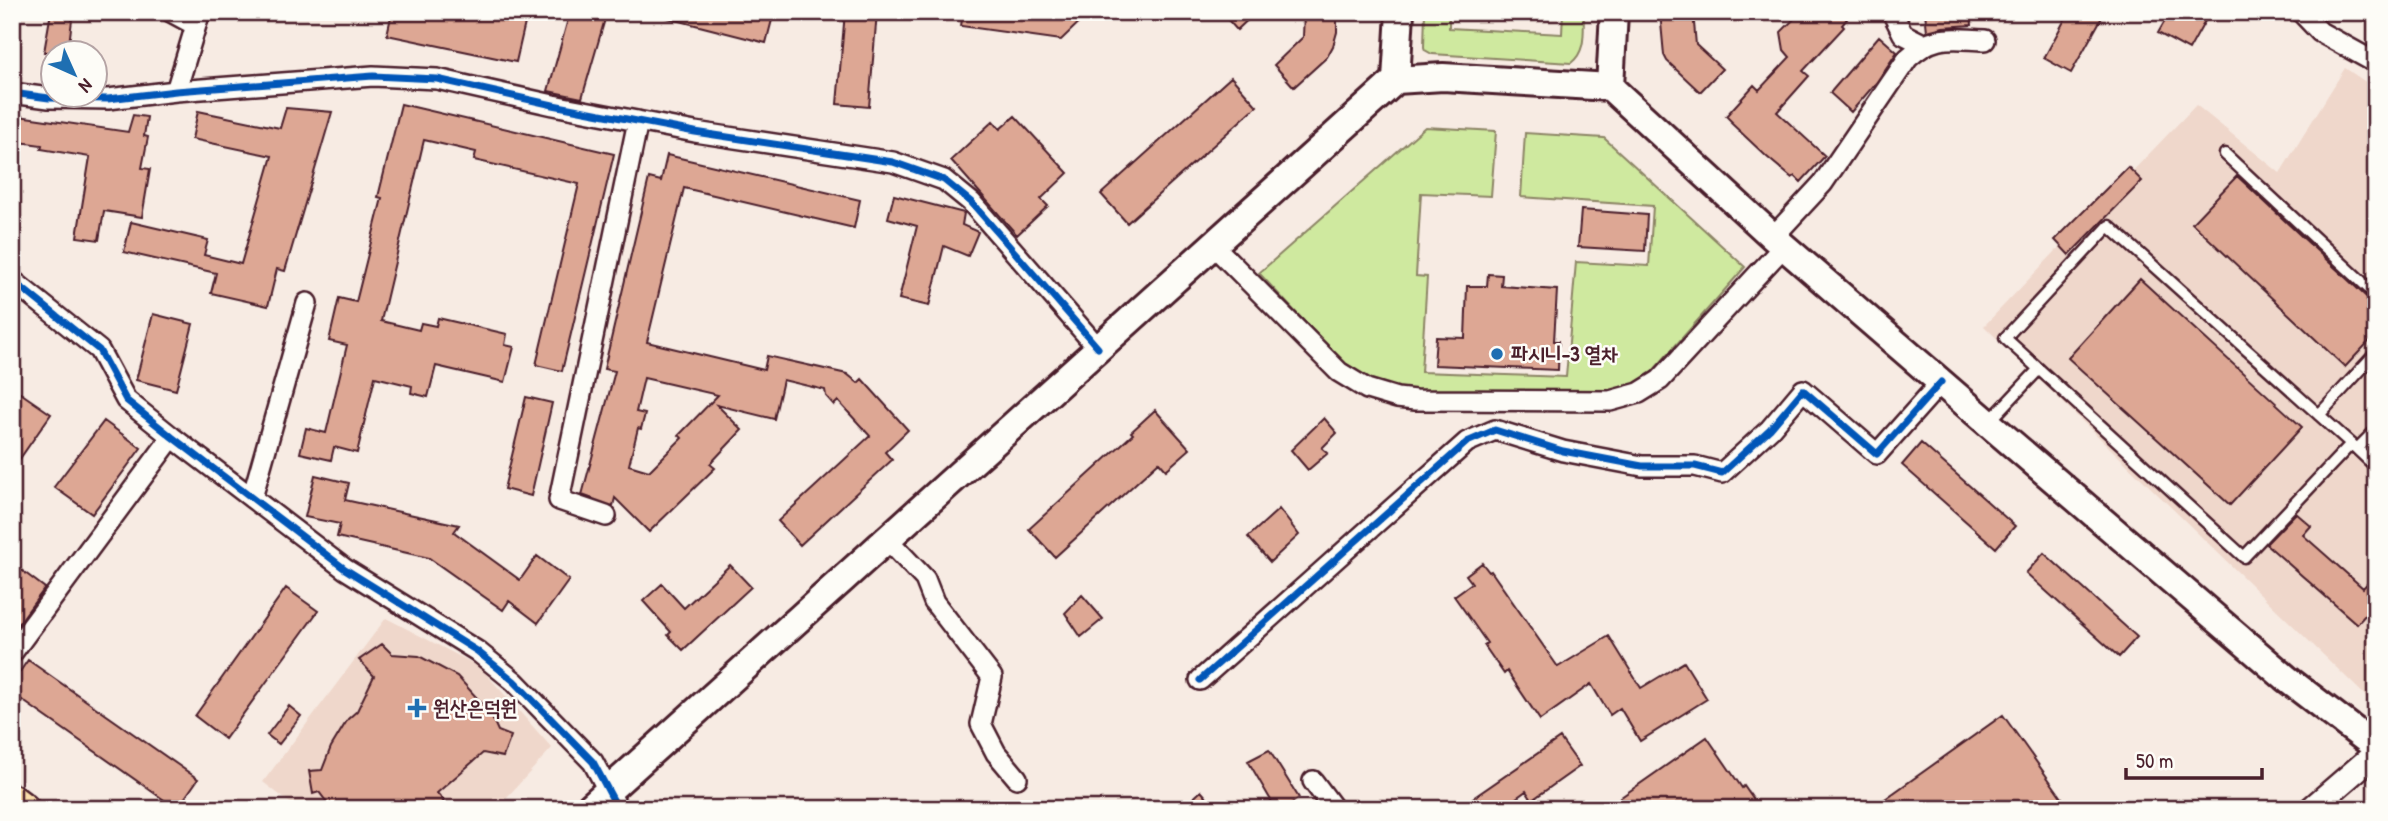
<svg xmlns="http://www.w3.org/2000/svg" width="2388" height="821" font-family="'Patrick Hand','Poor Story',sans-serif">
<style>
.built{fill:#efd7cb}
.green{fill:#cfe99f;stroke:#8c8465;stroke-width:2}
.building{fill:#dda794;stroke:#4a1f2b;stroke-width:2;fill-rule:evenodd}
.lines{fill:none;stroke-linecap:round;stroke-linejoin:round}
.service-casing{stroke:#4a1f2b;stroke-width:15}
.minor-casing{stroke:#4a1f2b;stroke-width:24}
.tertiary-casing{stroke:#4a1f2b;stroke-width:28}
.secondary-casing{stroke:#4a1f2b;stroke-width:32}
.primary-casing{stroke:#4a1f2b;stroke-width:35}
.service{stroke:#fdfcf7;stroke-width:10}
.minor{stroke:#fdfcf7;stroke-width:19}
.tertiary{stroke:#fdfcf7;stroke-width:23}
.secondary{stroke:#fdfcf7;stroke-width:26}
.primary{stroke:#faddab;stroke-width:30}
.cycleway-casing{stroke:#fdfcf7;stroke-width:11}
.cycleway{stroke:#0057b8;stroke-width:7}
.poi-dot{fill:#1f6fb2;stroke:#fdfcf7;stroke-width:2.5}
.labels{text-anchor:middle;stroke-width:5;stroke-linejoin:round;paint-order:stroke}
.poi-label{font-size:21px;font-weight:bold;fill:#4a1f2b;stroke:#fdfcf7;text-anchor:start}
</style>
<rect width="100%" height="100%" fill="#f7ebe3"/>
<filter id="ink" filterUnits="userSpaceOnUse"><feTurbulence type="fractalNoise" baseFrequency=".0143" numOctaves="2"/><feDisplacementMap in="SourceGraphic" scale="14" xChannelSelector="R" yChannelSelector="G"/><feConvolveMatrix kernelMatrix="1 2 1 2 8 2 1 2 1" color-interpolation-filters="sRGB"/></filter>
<g filter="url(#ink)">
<path class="built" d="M2345 68 2376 89V706L1984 326 2196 105 2280 173Z
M386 618 480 667 552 748 496 809H298L263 782Z"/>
<path class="green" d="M1425 12H1449V28L1562 34 1563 12H1584C1583 31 1587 51 1571 63L1432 54 1425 50 1424 47Z
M1425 127 1496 131 1491 196 1421 193 1416 276 1427 277 1421 372 1566 377 1576 262 1649 266 1653 206 1521 197 1525 133 1604 138 1745 267 1652 372 1638 384 1609 393 1402 392 1366 379 1344 364 1259 273Z"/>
<path class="building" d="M51 12H73L68 52H44Z
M392 12H472L525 23 516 62 387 35Z
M570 12H607L582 98 548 91Z
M665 12H774L766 43 664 17Z
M845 12H877L869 107 837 104Z
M963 12H1090L1061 40 961 26Z
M1221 12H1256L1237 30Z
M1304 12H1337V32L1333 46 1327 57 1294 87 1274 65 1303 37Z
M1660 12H1693L1696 45 1722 69 1700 92 1667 61 1664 55Z
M1801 12H1840L1847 19 1842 25 1844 27 1803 71 1809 76 1777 112 1825 156 1801 182 1795 176 1792 178 1767 157 1731 123 1732 122 1726 116 1754 85 1759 90 1790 57 1784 50 1781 32Z
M1925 12H1971L1972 25 1943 27 1927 31Z
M2069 12H2105L2071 73 2044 58Z
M2170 12H2210L2189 50 2158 33Z
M1879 36 1897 52 1876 83 1851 112 1830 93Z
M1231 77 1257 106 1127 223 1101 194Z
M401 104 614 154 562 371 536 365 579 184 474 160 476 152 424 140 381 321 419 330 421 323 436 326 438 318 507 334 505 345 514 347 505 382 436 366 428 397 411 393 412 386 375 377 357 453 334 447 331 460 300 453 306 428 326 433 347 345 329 341 339 298 356 302 382 198 378 197Z
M286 108 332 112 285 271 277 269 268 306 211 293 216 273 124 252 131 222 208 240 204 255 241 264 272 156 192 139 198 111 280 128Z
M12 115 128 132 133 115 147 117 144 136 148 137 142 168 150 169 142 217 104 211 99 240 77 237 90 157 41 149 42 145 12 141Z
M1015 116 1068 173 1041 199 1048 206 1017 235 951 160 993 121 1000 129Z
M667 155 860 200 854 228 684 188 647 342 764 370 767 356 847 374 858 383 862 379 908 430 885 452 892 460 800 545 778 521 870 436 838 401 834 405 826 396 825 390 783 380 774 419 717 405 742 430 710 464 715 468 649 532 615 498 613 506 582 495 615 371 604 369 649 178 661 181ZM644 378 718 395 679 435 682 438 649 471 629 465 638 428 641 429 645 414 636 412Z
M2128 167 2142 181 2069 255 2055 240Z
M2237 176 2376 306V334L2345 367 2192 223Z
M894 195 964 213 962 225 978 232 968 256 944 246 929 306 899 299 917 226 888 218Z
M1581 210 1647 215 1645 251 1578 247Z
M1488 274 1502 275 1501 286 1557 290 1554 341H1559L1558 370 1434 365 1436 337 1465 338 1467 286H1487Z
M2140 279 2302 427 2230 505 2068 358Z
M153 314 193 324 176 390 136 380Z
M19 392 51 414 12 470V402Z
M526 397 552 403 531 496 504 489Z
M1155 410 1190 449 1166 470 1159 462 1055 557 1029 529 1133 434 1131 432Z
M1324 418 1337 433 1322 448 1328 453 1308 470 1291 450Z
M104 421 141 448 92 514 54 487Z
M1921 443 2015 526 1996 548 1902 465Z
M315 475 349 483 345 500 459 525 454 532 520 580 537 556 569 580 538 623 509 601 503 610 429 558 337 537 340 524 305 517Z
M1279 509 1299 535 1270 562 1248 537Z
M2296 513 2311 526 2303 535 2363 588 2376 574V603L2357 624 2266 544Z
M2044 553 2137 637 2119 657 2026 573Z
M12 563 45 588 12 632Z
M1482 563 1489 572 1491 571 1558 667 1609 636 1641 688 1684 662 1707 699 1640 741 1620 708 1610 715 1591 684 1540 720 1507 671 1504 674 1484 645 1487 643 1454 596 1472 583 1466 575Z
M730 565 751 587 683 650 668 635 671 632 643 601 662 584 684 608Z
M286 588 318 611 225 739 195 716Z
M1082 595 1103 619 1081 637 1065 613Z
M382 644 392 654 419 656 457 676 489 711 498 731 511 736 503 757 483 753 437 793 444 801 437 809H332L319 792 313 794 309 771 322 770 331 747 348 719 357 711 374 676 359 660Z
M28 660 198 779 177 809 12 693V683Z
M289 706 301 716 279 744 267 735Z
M2003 715 2062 798 2046 809H1871Z
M1707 737 1742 788 1744 786 1760 809H1604Z
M1560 738 1580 766 1532 800 1526 791 1501 809H1457Z
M1269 750 1299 798 1283 809H1276L1248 761Z
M1201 791 1217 809H1182Z"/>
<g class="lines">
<defs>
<path id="service" d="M2225 154 2376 295
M2319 415 2376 353
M1989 422 2039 369
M2351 444 2244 557 2005 338 2109 226 2357 449 2376 467
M2357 449 2376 430"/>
<path id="minor" d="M171 12 195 25
M1892 12 1903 34 1923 44
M2301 12 2320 32 2376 63
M176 91 200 12
M12 93 49 98 108 99 176 91 373 76 437 79 553 105 695 132 893 162 944 180 971 202 1098 348
M1773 237 1823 183 1908 58C1935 33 1951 39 1985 40
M1212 244 1339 372 1367 389 1397 398 1415 400 1610 401 1639 393 1660 380 1785 245
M12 280 99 350 126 400 172 437 345 569 477 651 514 681 593 762 618 809
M252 498 307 303
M606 516 559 500 638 121
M887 539 925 579 934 602 992 677 981 724 996 753 1017 778
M12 653 172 437
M1200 680 1467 442 1495 430 1563 451 1642 466H1695L1722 473 1770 429 1803 390 1877 454 1941 382
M1313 781 1334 809"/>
<path id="tertiary" d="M2311 809 2376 753"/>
<path id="secondary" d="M1396 80 1400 12
M1610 87 1614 12
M588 809 1396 80 1443 77 1610 87 1773 237 1988 423 2287 679 2376 747"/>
<path id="primary" d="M12 800 24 809"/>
</defs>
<use href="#service" class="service-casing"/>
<use href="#minor" class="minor-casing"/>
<use href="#tertiary" class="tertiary-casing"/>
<use href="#secondary" class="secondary-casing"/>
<use href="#primary" class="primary-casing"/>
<use href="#service" class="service"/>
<use href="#minor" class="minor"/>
<use href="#tertiary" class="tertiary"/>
<use href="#secondary" class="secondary"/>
<use href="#primary" class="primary"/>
<defs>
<path id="cycleway" d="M12 93 49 98 108 99 176 91 373 76 437 79 553 105 695 132 893 162 944 180 971 202 1098 348
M12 280 99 350 126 400 172 437 345 569 477 651 514 681 593 762 618 809
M1200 680 1467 442 1495 430 1563 451 1642 466H1695L1722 473 1770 429 1803 390 1877 454 1941 382"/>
</defs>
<use href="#cycleway" class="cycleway-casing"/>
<use href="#cycleway" class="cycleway"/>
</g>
</g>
<g class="poi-dot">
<circle cx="1497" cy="354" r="7"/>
<path d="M413.5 697.5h7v7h7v7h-7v7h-7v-7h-7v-7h7z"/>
</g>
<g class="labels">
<g class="poi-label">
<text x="1511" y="361">파시니-3 열차</text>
<text x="433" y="715">원산은덕원</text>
</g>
</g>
<rect width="2388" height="821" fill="none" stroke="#fdfcf7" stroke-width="42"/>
<rect x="21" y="21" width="2346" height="779" fill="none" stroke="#4a1f2b" stroke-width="2.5" filter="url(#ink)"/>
<g transform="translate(74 74) rotate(135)"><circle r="33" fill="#fdfcf7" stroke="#b5a4a5" stroke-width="2"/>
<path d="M0-5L12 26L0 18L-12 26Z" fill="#1f6fb2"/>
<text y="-10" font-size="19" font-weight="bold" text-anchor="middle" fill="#4a1f2b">N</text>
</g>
<path d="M2126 768v10h136v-10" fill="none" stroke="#4a1f2b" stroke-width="3.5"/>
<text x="2136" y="768" font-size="21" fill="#4a1f2b" stroke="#fdfcf7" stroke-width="5" paint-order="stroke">50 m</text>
</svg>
